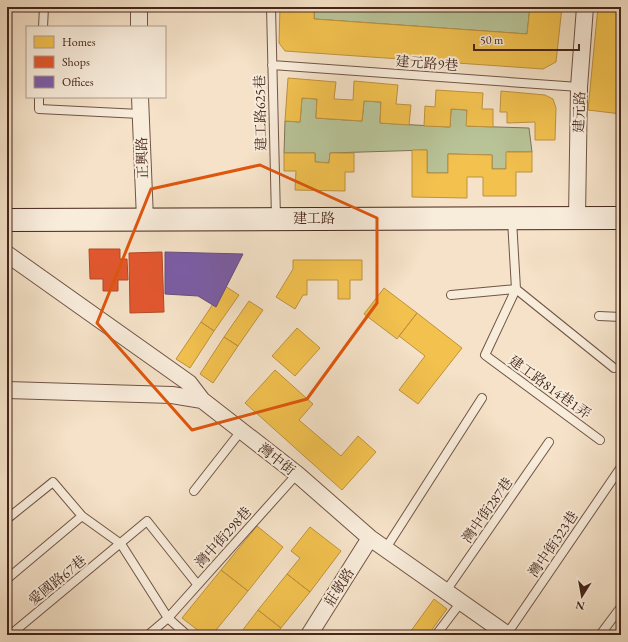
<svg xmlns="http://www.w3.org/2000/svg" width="628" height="642" font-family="'EB Garamond','Noto Serif TC',serif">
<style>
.green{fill:#b8c498;stroke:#7e7459}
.homes{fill:#f2c14e;stroke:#be923e}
.shops{fill:#e4572e;stroke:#b44828}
.offices{fill:#7b5ea7;stroke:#6b4d7d}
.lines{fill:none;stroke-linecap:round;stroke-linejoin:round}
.lane-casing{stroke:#715446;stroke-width:10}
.street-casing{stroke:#715446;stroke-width:18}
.secondary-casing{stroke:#45251a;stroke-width:24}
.lane{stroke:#f8ecdb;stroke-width:8}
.street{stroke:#f8ecdb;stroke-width:16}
.secondary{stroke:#f8ecdb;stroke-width:22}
.marked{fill:none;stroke:#e0560d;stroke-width:3;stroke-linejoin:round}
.labels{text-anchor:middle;stroke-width:4;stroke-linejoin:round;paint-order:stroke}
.street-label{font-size:14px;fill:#45251a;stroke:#f8ecdb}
</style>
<rect width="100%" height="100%" fill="#f5e2c8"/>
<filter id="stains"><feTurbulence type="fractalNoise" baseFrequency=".005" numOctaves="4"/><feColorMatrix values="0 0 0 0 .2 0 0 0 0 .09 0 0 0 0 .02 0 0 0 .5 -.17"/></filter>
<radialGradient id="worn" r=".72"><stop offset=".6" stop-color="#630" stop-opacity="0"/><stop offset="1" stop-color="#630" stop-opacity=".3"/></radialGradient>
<path class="green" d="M314 7H530L527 34 314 19Z
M302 98 317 99 316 118 362 121 364 101 381 102 380 123 450 127 451 109 467 110V126L529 128 532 152H507L506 169H492V155L448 154V173H427V150L330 153 329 163 315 162V153H284L285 121 300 122Z"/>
<path class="homes" d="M280 7H314V19L527 34 530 7H562L556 62 543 69 285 51 279 43Z
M598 7H621V114L588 110Z
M288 78 336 82 334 99 353 100 354 81 398 85 396 104 411 105 409 125 380 123 381 102 364 101 362 121 316 118 317 99 302 98 300 122 285 121Z
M436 90 483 93 482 109H493V127L466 126 467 110 451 109 450 127 424 126 425 106 435 107Z
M501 91 545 95 553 99 556 108 555 140H535V122L507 123V112H500Z
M412 150H427V173H448V154L492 155V169H506V152H532V172H516V196H483V177H467V198L412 197Z
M284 153H315V162L329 163 330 153H354V172H345V191L295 190 296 171H284Z
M293 260H362V280H350V299H338V280H307V295H303L295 309 276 297 293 269Z
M225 286 239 295 214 331 201 322Z
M384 288 417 313 397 339 364 314Z
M249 301 263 310 238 346 224 337Z
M417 313 462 348 418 404 399 390 425 356 399 336Z
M201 322 214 331 190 368 176 359Z
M297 328 320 348 295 376 272 356Z
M224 337 238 346 213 383 200 374Z
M275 370 313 404 299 420 341 456 358 436 376 452 342 490 245 403Z
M257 526 283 547 248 591 221 570Z
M310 527 341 551 310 592 287 574 300 558 291 551Z
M221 570 248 591 212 635H204L182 618Z
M287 574 310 592 281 628 258 610Z
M434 599 447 609 428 635H408Z
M258 610 281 628 275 635H239Z"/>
<path class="shops" d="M89 249H120V259H127L128 280H118V291H103V279H90Z
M162 252 164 312 130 313 129 253Z"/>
<path class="offices" d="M165 252 243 254 216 307 198 296 165 294Z"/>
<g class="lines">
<defs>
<path id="lane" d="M271 7 276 218
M43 27 44 7
M272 65 579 87
M39 97V109L140 114
M512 220 516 289 485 355 600 440
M451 295 516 289 614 368
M599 316 621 317
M194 491 241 431
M7 519 53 482 82 516 121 544 168 618 187 635
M386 548 482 398
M7 579 82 516
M446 591 549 442
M507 634 621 467
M10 635 147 521 197 584
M148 635 168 618 297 474
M436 635 461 602
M600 635 621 607"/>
<path id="street" d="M139 7V27
M140 97 145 219
M577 218 579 87 585 7
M7 254 189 383 202 400
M7 390 172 395 202 400 297 474 370 538 508 635
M309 635 370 538"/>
<path id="secondary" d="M7 220 621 218"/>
</defs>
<use href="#lane" class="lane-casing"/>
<use href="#street" class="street-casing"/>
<use href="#secondary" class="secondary-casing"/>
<use href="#lane" class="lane"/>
<use href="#street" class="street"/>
<use href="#secondary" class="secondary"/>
</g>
<path class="marked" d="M260 165 377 218V303L307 399 192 430 97 323 151 189Z"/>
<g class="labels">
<g class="street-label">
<text transform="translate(427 63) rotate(4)" y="5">建元路9巷</text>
<text transform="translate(579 112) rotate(-88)" y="5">建元路</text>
<text transform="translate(260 113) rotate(-91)" y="5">建工路625巷</text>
<text transform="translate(142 158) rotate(-92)" y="5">正興路</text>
<text x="314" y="223">建工路</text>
<text transform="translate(550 387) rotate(36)" y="5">建工路814巷1弄</text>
<text transform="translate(277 459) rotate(38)" y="5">灣中街</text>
<text transform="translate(487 510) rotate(-55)" y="5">灣中街287巷</text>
<text transform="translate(223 537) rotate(-48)" y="5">灣中街298巷</text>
<text transform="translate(553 544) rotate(-56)" y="5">灣中街323巷</text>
<text transform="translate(57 580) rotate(-39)" y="5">愛國路67巷</text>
<text transform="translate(339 587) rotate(-58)" y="5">莊敬路</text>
</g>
</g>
<rect width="628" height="642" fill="none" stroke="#f5e2c8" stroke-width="24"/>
<rect x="8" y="8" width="612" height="626" fill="none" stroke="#45251a" stroke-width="2"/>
<rect x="12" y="12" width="604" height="618" fill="none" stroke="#45251a"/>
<rect x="26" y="26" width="140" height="72" fill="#f8ecdb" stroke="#b09c8e"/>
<rect x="34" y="36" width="20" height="12" fill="#f2c14e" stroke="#b09c8e"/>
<text x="62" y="46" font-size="12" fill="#45251a">Homes</text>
<rect x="34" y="56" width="20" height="12" fill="#e4572e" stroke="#b09c8e"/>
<text x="62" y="66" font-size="12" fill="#45251a">Shops</text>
<rect x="34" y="76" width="20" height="12" fill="#7b5ea7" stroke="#b09c8e"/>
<text x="62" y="86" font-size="12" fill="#45251a">Offices</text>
<g transform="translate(582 596) rotate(191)" stroke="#f8ecdb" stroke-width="3" paint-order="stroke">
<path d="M0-3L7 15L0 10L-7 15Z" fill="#45251a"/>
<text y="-6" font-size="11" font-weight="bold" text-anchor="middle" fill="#45251a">N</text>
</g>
<path d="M474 44v6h105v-6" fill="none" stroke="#45251a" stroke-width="2"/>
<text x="480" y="44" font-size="12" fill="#45251a" stroke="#f8ecdb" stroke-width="3" paint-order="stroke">50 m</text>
<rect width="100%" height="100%" filter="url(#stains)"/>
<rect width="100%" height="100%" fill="url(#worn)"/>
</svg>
